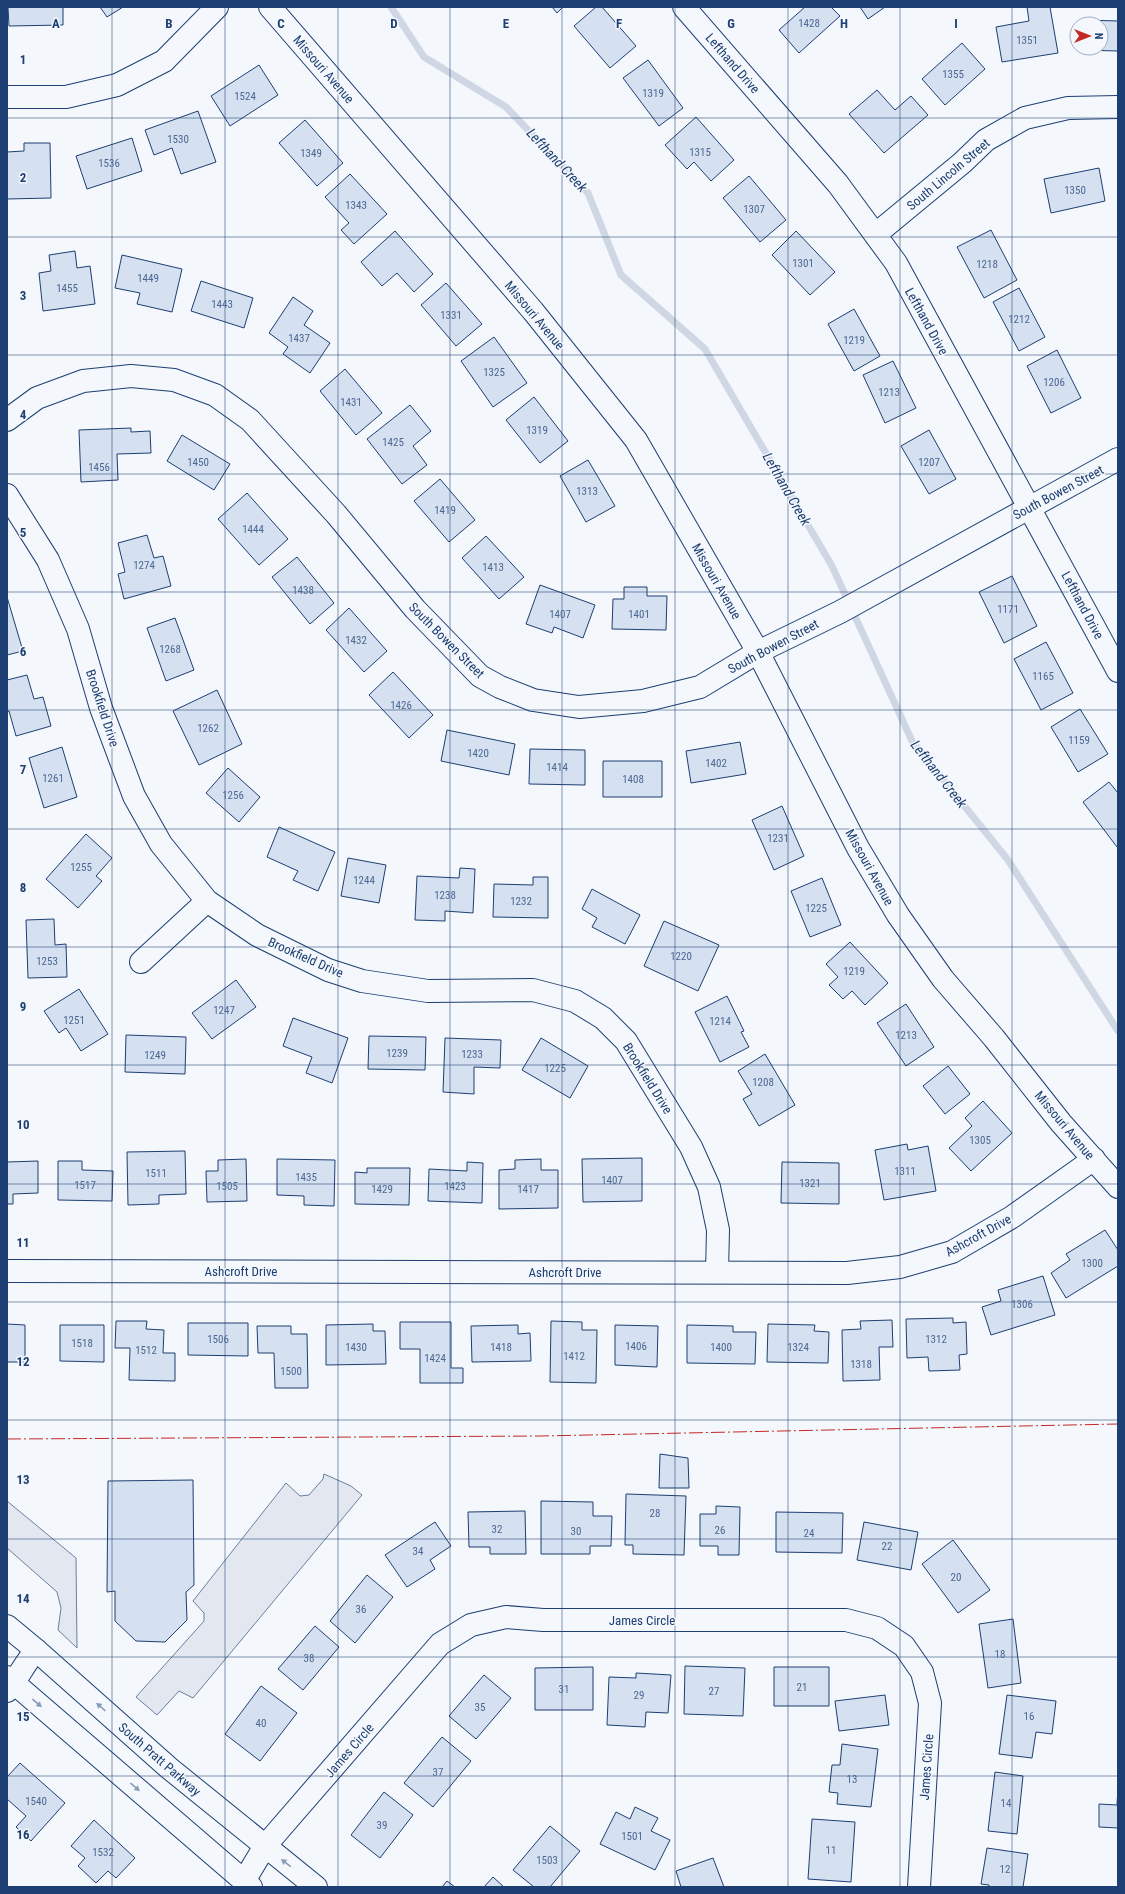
<svg xmlns="http://www.w3.org/2000/svg" width="1125" height="1894" font-family="'Roboto Condensed',sans-serif">
<style>
.parking{fill:#e3e8f0;stroke:#687fa3}
.lines{fill:none;stroke-linecap:round;stroke-linejoin:round}
.stream{stroke:#cfd7e4;stroke-width:7}
.building{fill:#d5e0f0;stroke:#1d3f73}
.street-casing{stroke:#1d3f73;stroke-width:24}
.secondary-casing{stroke:#1d3f73;stroke-width:24}
.street{stroke:#f4f7fb;stroke-width:22}
.secondary{stroke:#f4f7fb;stroke-width:22}
.power{stroke:#c62828;stroke-width:1;stroke-dasharray:14 3 2 3;stroke-linecap:butt}
.oneway{fill:#889bb7}
.grid{fill:none;stroke:#1d3f73;stroke-width:1;stroke-opacity:0.55}
.labels{text-anchor:middle;stroke-width:3;stroke-linejoin:round;paint-order:stroke}
.number-label{font-size:11px;fill:#4b6792}
.street-label{font-size:13px;fill:#1d3f73;stroke:#f4f7fb}
.water-label{font-size:14px;font-style:italic;fill:#1d3f73;stroke:#f4f7fb}
.grid-label{font-size:13px;text-anchor:middle;font-weight:bold;fill:#1d3f73;stroke:#f4f7fb;stroke-width:3;stroke-linejoin:round;paint-order:stroke}
</style>
<rect width="100%" height="100%" fill="#f4f7fb"/>
<path class="parking" d="M324 1474 351 1486 362 1495 193 1698 179 1691 157 1715 136 1697 204 1621V1613L193 1601 286 1483 300 1496 309 1495 323 1479Z
M7 1501 76 1558 77 1648 58 1630 61 1608 57 1592 7 1548Z"/>
<g class="lines">
<path class="stream" d="M391 7 424 57 506 107 588 193 621 275 705 349 832 566 912 741 1008 860 1118 1031"/>
</g>
<path class="building" d="M8 7H63V25L9 26Z
M100 7H123L107 17Z
M552 7H563L557 13Z
M596 7H602L636 46 610 68 574 26Z
M805 7H831L840 16 799 53 779 30Z
M860 7H885L868 19Z
M1027 7H1050L1058 53 1002 62 996 27 1029 21Z
M1084 20 1118 21V51L1082 50V48H1101V24H1083Z
M962 43 985 69 945 105 922 79Z
M648 60 683 108 659 126 623 78Z
M259 65 278 95 230 126 211 96Z
M877 90 895 110 911 96 928 115 884 153 849 114Z
M198 111 216 162 181 174 172 148 154 155 145 130Z
M696 117 734 160 711 181 694 162 687 169 665 145Z
M305 120 343 163 317 186 279 143Z
M132 138 142 171 87 189 76 156Z
M24 143H50L51 198 7 199V152L24 151Z
M1099 168 1105 201 1051 213 1044 179Z
M350 174 387 214 354 244 341 230 349 223 325 197Z
M749 176 786 220 760 242 723 198Z
M991 230 1017 280 984 298 957 247Z
M395 231 433 274 414 292 397 273 382 286 361 262Z
M796 231 835 272 810 295 772 255Z
M75 251 77 268 90 266 95 304 43 311 39 273 51 271 49 255Z
M122 255 182 269 172 312 137 304 140 293 115 288Z
M201 281 253 298 244 328 191 311Z
M446 283 482 324 456 346 421 305Z
M1019 288 1045 337 1019 351 993 302Z
M293 297 313 311 304 325 330 343 310 373 283 354 288 347 269 333Z
M854 309 880 356 854 371 828 324Z
M494 337 527 383 493 407 461 361Z
M1057 350 1081 398 1051 413 1027 366Z
M893 361 916 408 885 423 863 375Z
M345 369 382 413 356 435 320 391Z
M534 397 568 441 540 463 506 420Z
M410 405 431 431 413 446 427 465 402 484 367 439Z
M131 428V432L150 431 151 453 117 454 118 480 81 482 79 430Z
M929 430 956 479 929 494 901 446Z
M182 435 230 464 214 490 167 461Z
M588 460 615 506 586 522 560 476Z
M440 479 475 520 449 542 414 501Z
M247 493 288 539 259 565 218 519Z
M147 535 154 558 163 556 171 586 124 599 118 574 125 572 118 543Z
M486 536 524 577 499 599 462 558Z
M297 557 334 603 310 624 272 577Z
M1012 576 1037 626 1004 643 979 592Z
M540 585 595 605 583 638 554 627 552 633 526 624Z
M624 587H647V596H667L666 630 612 629 613 599H624Z
M7 597 23 651 7 655Z
M349 608 387 651 364 672 326 630Z
M175 618 194 670 166 681 147 628Z
M1046 642 1073 693 1041 710 1014 659Z
M393 672 433 715 409 738 369 695Z
M27 675 34 699 43 697 51 726 16 736 9 711 7 712V680Z
M217 690 242 744 199 765 173 711Z
M1080 709 1108 754 1078 772 1051 727Z
M447 730 515 744 509 775 441 761Z
M740 742 746 774 691 783 686 751Z
M62 747 77 797 44 808 29 758Z
M530 749 585 750V785L529 784Z
M603 761H662V797H603Z
M228 768 260 797 239 822 206 793Z
M1109 782 1118 793V846L1117 847 1083 802Z
M782 806 804 856 774 870 752 820Z
M279 827 335 852 318 891 293 880 298 871 267 857Z
M86 834 112 858 96 876 102 881 78 908 46 879Z
M348 858 386 865 379 903 341 896Z
M460 868 475 869 473 913 445 911V921L415 920 417 876 459 878Z
M533 877H548V918L493 917 494 884 533 885Z
M822 878 841 925 810 937 791 891Z
M592 889 640 915 625 944 592 927 597 918 582 909Z
M54 919 55 945 66 944 67 977 28 978 26 920Z
M664 921 719 945 698 991 644 966Z
M850 942 888 983 865 1005 852 991 843 999 829 985 838 977 826 964Z
M236 980 256 1007 212 1039 192 1013Z
M79 989 108 1034 81 1051 66 1028 59 1033 44 1011Z
M727 996 744 1031 741 1032 749 1047 720 1062 695 1012Z
M906 1004 934 1047 906 1066 877 1023Z
M293 1018 348 1038 332 1083 306 1073 312 1057 283 1046Z
M126 1035 186 1037 185 1074 125 1072Z
M369 1036 426 1037 425 1070 368 1069Z
M445 1038 501 1040 500 1068 474 1067V1094L443 1092Z
M541 1038 588 1066 570 1098 522 1070Z
M765 1054 795 1105 759 1126 743 1099 752 1094 738 1071Z
M948 1066 970 1094 945 1114 923 1086Z
M983 1101 1012 1133 971 1171 949 1148 972 1126 965 1118Z
M907 1144 908 1150 928 1146 936 1191 884 1200 875 1150Z
M185 1151 186 1194 159 1195V1204L128 1205 127 1152Z
M642 1158V1201L583 1202 582 1159Z
M246 1159 247 1201 207 1202 206 1171H218V1160Z
M277 1159 335 1160 334 1206 304 1205V1196L277 1195Z
M541 1159V1170H558V1208L499 1209V1170L515 1169V1160Z
M38 1161V1193L13 1194V1204H7V1162Z
M58 1161H82V1170L113 1171 112 1201 58 1200Z
M467 1162 483 1163 482 1203 428 1201 429 1169 467 1171Z
M782 1162 839 1163V1204L781 1203Z
M367 1168H410L409 1205 355 1204V1172L367 1173Z
M1105 1230 1118 1250V1266L1066 1298 1051 1273 1070 1260 1066 1254Z
M1043 1276 1055 1315 991 1335 982 1307 1001 1301 998 1290Z
M953 1318V1323L966 1322 967 1354 959 1355 960 1370 929 1371 928 1357 907 1358 906 1319Z
M892 1320 893 1347H879L880 1380 843 1381 842 1330 861 1329 860 1321Z
M116 1321H147L146 1329 164 1330 163 1353H175V1381L129 1380 130 1348H115Z
M551 1321 582 1322V1330H597L596 1383 550 1382Z
M400 1322H451V1368H463V1383H420V1349H400Z
M188 1323H248V1356L188 1355Z
M7 1324 25 1325V1362H7Z
M373 1324V1331H385L386 1364 326 1365V1325Z
M768 1324 815 1325 814 1331 829 1332 828 1363 767 1362Z
M60 1325H104V1362L60 1361Z
M518 1325V1334L530 1333 531 1361 472 1362 471 1326Z
M615 1325 658 1326 657 1367 615 1365Z
M687 1325 733 1326V1332H756L755 1364 687 1363Z
M257 1326H291V1334H307L308 1388H275L274 1353H258Z
M660 1454 688 1458 689 1488H659Z
M193 1480 194 1585 186 1592 187 1620 165 1642 136 1641 115 1621V1591L107 1592 108 1481Z
M626 1494 686 1496 684 1555 633 1554V1545H625Z
M541 1501 593 1502V1516H612L611 1546H590V1554H541Z
M716 1506 740 1507 739 1555H718V1546H700V1514H716Z
M525 1511 526 1554H490V1547H469L468 1512Z
M776 1512 843 1513 842 1553 776 1552Z
M435 1522 451 1546 430 1560 435 1569 407 1587 385 1555Z
M864 1522 918 1532 911 1570 857 1560Z
M953 1540 990 1590 958 1613 922 1564Z
M367 1575 393 1597 355 1643 330 1621Z
M1013 1619 1021 1683 988 1688 979 1624Z
M315 1626 339 1647 303 1690 278 1669Z
M685 1666 745 1668 743 1716 684 1714Z
M593 1667V1710H535V1668Z
M774 1667H829V1706H774Z
M636 1673 671 1675 668 1713 646 1712 645 1727 607 1725 609 1677 636 1678Z
M484 1675 511 1698 476 1739 449 1716Z
M261 1686 297 1713 260 1761 225 1734Z
M885 1695 889 1725 839 1731 835 1701Z
M1007 1695 1056 1701 1052 1734 1036 1732 1032 1758 999 1754Z
M442 1737 471 1761 433 1807 404 1783Z
M842 1744 878 1749 871 1807 837 1804 838 1793 829 1792 832 1765H840Z
M20 1763 65 1803 31 1841 16 1827 26 1816 7 1799V1777Z
M995 1772 1023 1776 1017 1834 988 1831Z
M1118 1787V1828L1099 1827V1804L1117 1805Z
M384 1792 413 1815 380 1858 351 1835Z
M635 1807 658 1818 651 1831 670 1840 655 1870 600 1844 616 1812 630 1819Z
M812 1819 855 1822 851 1882 808 1879Z
M94 1820 135 1858 116 1878 108 1871 96 1883 78 1866 85 1858 71 1846Z
M550 1826 580 1851 550 1887H534L513 1870Z
M987 1848 1028 1854 1023 1887H989V1885L981 1884Z
M713 1858 724 1887H681L676 1871Z
M493 1877 504 1887H484Z
M447 1881 455 1887H442Z"/>
<g class="lines">
<defs>
<path id="street" d="M270 7 533 311 636 440 758 652 858 848 898 915 943 979 994 1038 1061 1123 1118 1187
M684 7 838 184 896 263 1118 671
M7 97H66L117 85 164 61 217 7
M876 234 962 163 986 140 1025 118 1068 108 1118 107
M7 495 48 560 78 629 101 708 134 796 161 844 207 901 257 935 328 970 362 981 428 991 533 990 575 1001 603 1018 626 1041 691 1147 709 1187 718 1230 717 1272
M141 962 207 901
M7 1271 847 1273 900 1267 952 1252 1012 1217 1094 1159
M7 1691C18 1678 25 1663 36 1650
M244 1881 265 1846 440 1644 471 1625 506 1617 543 1620H846L877 1628 904 1646 922 1672 930 1703 919 1887"/>
<path id="secondary" d="M7 420 37 398 83 381 131 376 174 380 215 395 250 420 336 514 415 609 480 676 500 687 533 700 579 707 643 701 700 687 758 652 840 612 1118 459
M7 1626 36 1650 169 1768 316 1887
M7 1677 251 1887"/>
</defs>
<use href="#street" class="street-casing"/>
<use href="#secondary" class="secondary-casing"/>
<use href="#street" class="street"/>
<use href="#secondary" class="secondary"/>
<path class="power" d="M7 1439 541 1436 1118 1424"/>
</g>
<defs><path id="oneway-solid" d="M-6-.8H1V-3.2L6.5 0L1 3.2V.8H-6Z"/></defs>
<g class="oneway">
<use href="#oneway-solid" transform="translate(37 1703) rotate(41)"/>
<use href="#oneway-solid" transform="translate(101 1707) rotate(-138)"/>
<use href="#oneway-solid" transform="translate(135 1787) rotate(41)"/>
<use href="#oneway-solid" transform="translate(286 1863) rotate(-142)"/>
</g>
<path class="grid" d="M112 7V1887M225 7V1887M338 7V1887M450 7V1887M562 7V1887M675 7V1887M788 7V1887M900 7V1887M1012 7V1887M7 118H1118M7 237H1118M7 355H1118M7 474H1118M7 592H1118M7 710H1118M7 829H1118M7 947H1118M7 1065H1118M7 1184H1118M7 1302H1118M7 1420H1118M7 1539H1118M7 1657H1118M7 1776H1118"/>
<g class="labels">
<g class="number-label">
<text x="809" y="27">1428</text>
<text x="1027" y="44">1351</text>
<text x="953" y="78">1355</text>
<text x="653" y="97">1319</text>
<text x="245" y="100">1524</text>
<text x="178" y="143">1530</text>
<text x="700" y="156">1315</text>
<text x="311" y="157">1349</text>
<text x="109" y="167">1536</text>
<text x="1075" y="194">1350</text>
<text x="356" y="209">1343</text>
<text x="754" y="213">1307</text>
<text x="803" y="267">1301</text>
<text x="987" y="268">1218</text>
<text x="148" y="282">1449</text>
<text x="67" y="292">1455</text>
<text x="222" y="308">1443</text>
<text x="451" y="319">1331</text>
<text x="1019" y="323">1212</text>
<text x="299" y="342">1437</text>
<text x="854" y="344">1219</text>
<text x="494" y="376">1325</text>
<text x="1054" y="386">1206</text>
<text x="889" y="396">1213</text>
<text x="351" y="406">1431</text>
<text x="537" y="434">1319</text>
<text x="393" y="446">1425</text>
<text x="198" y="466">1450</text>
<text x="929" y="466">1207</text>
<text x="99" y="471">1456</text>
<text x="587" y="495">1313</text>
<text x="445" y="514">1419</text>
<text x="253" y="533">1444</text>
<text x="144" y="569">1274</text>
<text x="493" y="571">1413</text>
<text x="303" y="594">1438</text>
<text x="1008" y="613">1171</text>
<text x="560" y="618">1407</text>
<text x="639" y="618">1401</text>
<text x="356" y="644">1432</text>
<text x="170" y="653">1268</text>
<text x="1043" y="680">1165</text>
<text x="401" y="709">1426</text>
<text x="208" y="732">1262</text>
<text x="1079" y="744">1159</text>
<text x="478" y="757">1420</text>
<text x="716" y="767">1402</text>
<text x="557" y="771">1414</text>
<text x="53" y="782">1261</text>
<text x="633" y="783">1408</text>
<text x="233" y="799">1256</text>
<text x="778" y="842">1231</text>
<text x="81" y="871">1255</text>
<text x="364" y="884">1244</text>
<text x="445" y="899">1238</text>
<text x="521" y="905">1232</text>
<text x="816" y="912">1225</text>
<text x="681" y="960">1220</text>
<text x="47" y="965">1253</text>
<text x="854" y="975">1219</text>
<text x="224" y="1014">1247</text>
<text x="74" y="1024">1251</text>
<text x="720" y="1025">1214</text>
<text x="906" y="1039">1213</text>
<text x="397" y="1057">1239</text>
<text x="472" y="1058">1233</text>
<text x="155" y="1059">1249</text>
<text x="555" y="1072">1225</text>
<text x="763" y="1086">1208</text>
<text x="980" y="1144">1305</text>
<text x="905" y="1175">1311</text>
<text x="156" y="1177">1511</text>
<text x="306" y="1181">1435</text>
<text x="612" y="1184">1407</text>
<text x="810" y="1187">1321</text>
<text x="85" y="1189">1517</text>
<text x="227" y="1190">1505</text>
<text x="455" y="1190">1423</text>
<text x="382" y="1193">1429</text>
<text x="528" y="1193">1417</text>
<text x="1092" y="1267">1300</text>
<text x="1022" y="1308">1306</text>
<text x="218" y="1343">1506</text>
<text x="936" y="1343">1312</text>
<text x="82" y="1347">1518</text>
<text x="636" y="1350">1406</text>
<text x="356" y="1351">1430</text>
<text x="501" y="1351">1418</text>
<text x="721" y="1351">1400</text>
<text x="798" y="1351">1324</text>
<text x="146" y="1354">1512</text>
<text x="574" y="1360">1412</text>
<text x="435" y="1362">1424</text>
<text x="861" y="1368">1318</text>
<text x="291" y="1375">1500</text>
<text x="655" y="1517">28</text>
<text x="497" y="1533">32</text>
<text x="720" y="1534">26</text>
<text x="576" y="1535">30</text>
<text x="809" y="1537">24</text>
<text x="887" y="1550">22</text>
<text x="418" y="1555">34</text>
<text x="956" y="1581">20</text>
<text x="361" y="1613">36</text>
<text x="1000" y="1658">18</text>
<text x="309" y="1662">38</text>
<text x="802" y="1691">21</text>
<text x="564" y="1693">31</text>
<text x="714" y="1695">27</text>
<text x="639" y="1699">29</text>
<text x="480" y="1711">35</text>
<text x="1029" y="1720">16</text>
<text x="261" y="1727">40</text>
<text x="438" y="1776">37</text>
<text x="852" y="1783">13</text>
<text x="36" y="1805">1540</text>
<text x="1006" y="1807">14</text>
<text x="382" y="1829">39</text>
<text x="632" y="1840">1501</text>
<text x="831" y="1854">11</text>
<text x="103" y="1856">1532</text>
<text x="547" y="1864">1503</text>
<text x="1005" y="1873">12</text>
</g>
<g class="street-label">
<text transform="translate(733 63) rotate(49)" y="5">Lefthand Drive</text>
<text transform="translate(324 69) rotate(49)" y="5">Missouri Avenue</text>
<text transform="translate(948 174) rotate(-40)" y="5">South Lincoln Street</text>
<text transform="translate(535 315) rotate(50)" y="5">Missouri Avenue</text>
<text transform="translate(927 321) rotate(61)" y="5">Lefthand Drive</text>
<text transform="translate(1058 492) rotate(-28)" y="5">South Bowen Street</text>
<text transform="translate(717 581) rotate(60)" y="5">Missouri Avenue</text>
<text transform="translate(1083 605) rotate(62)" y="5">Lefthand Drive</text>
<text transform="translate(447 640) rotate(45)" y="5">South Bowen Street</text>
<text transform="translate(773 646) rotate(-28)" y="5">South Bowen Street</text>
<text transform="translate(103 708) rotate(72)" y="5">Brookfield Drive</text>
<text transform="translate(870 867) rotate(61)" y="5">Missouri Avenue</text>
<text transform="translate(306 957) rotate(24)" y="5">Brookfield Drive</text>
<text transform="translate(648 1078) rotate(58)" y="5">Brookfield Drive</text>
<text transform="translate(1065 1125) rotate(50)" y="5">Missouri Avenue</text>
<text transform="translate(978 1235) rotate(-29)" y="5">Ashcroft Drive</text>
<text x="241" y="1276">Ashcroft Drive</text>
<text x="565" y="1277">Ashcroft Drive</text>
<text x="642" y="1625">James Circle</text>
<text transform="translate(349 1750) rotate(-49)" y="5">James Circle</text>
<text transform="translate(160 1759) rotate(41)" y="5">South Pratt Parkway</text>
<text transform="translate(926 1767) rotate(-86)" y="5">James Circle</text>
</g>
<g class="water-label">
<text transform="translate(557 160) rotate(47)" y="5">Lefthand Creek</text>
<text transform="translate(787 489) rotate(60)" y="5">Lefthand Creek</text>
<text transform="translate(939 774) rotate(52)" y="5">Lefthand Creek</text>
</g>
</g>
<g class="grid-label">
<text x="56" y="28">A</text>
<text x="169" y="28">B</text>
<text x="281" y="28">C</text>
<text x="394" y="28">D</text>
<text x="506" y="28">E</text>
<text x="619" y="28">F</text>
<text x="731" y="28">G</text>
<text x="844" y="28">H</text>
<text x="956" y="28">I</text>
<text x="23" y="64">1</text>
<text x="23" y="182">2</text>
<text x="23" y="300">3</text>
<text x="23" y="419">4</text>
<text x="23" y="537">5</text>
<text x="23" y="656">6</text>
<text x="23" y="774">7</text>
<text x="23" y="892">8</text>
<text x="23" y="1011">9</text>
<text x="23" y="1129">10</text>
<text x="23" y="1247">11</text>
<text x="23" y="1366">12</text>
<text x="23" y="1484">13</text>
<text x="23" y="1603">14</text>
<text x="23" y="1721">15</text>
<text x="23" y="1839">16</text>
</g>
<rect width="1125" height="1894" fill="none" stroke="#1d3f73" stroke-width="16"/>
<g transform="translate(1089 36) rotate(90)"><circle r="19" fill="#f4f7fb" stroke="#9eadc5"/>
<path d="M0-3L7 15L0 10L-7 15Z" fill="#c62828"/>
<text y="-6" font-size="11" font-weight="bold" text-anchor="middle" fill="#1d3f73">N</text>
</g>
</svg>
